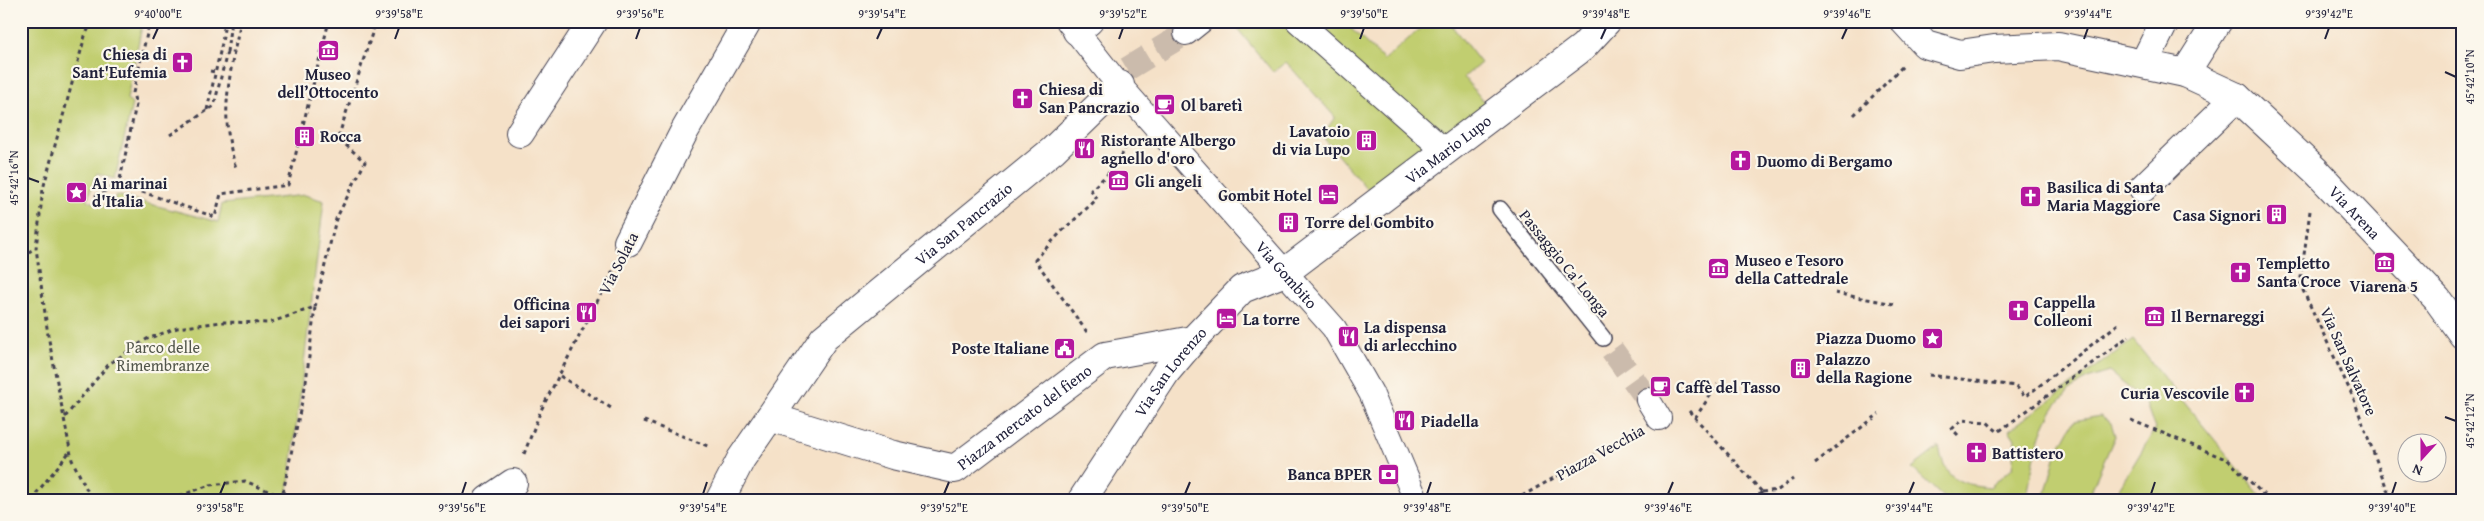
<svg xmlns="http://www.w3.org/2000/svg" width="2484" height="521" font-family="'Gentium Book Plus',serif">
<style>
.green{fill:#c1ce70;stroke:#727856}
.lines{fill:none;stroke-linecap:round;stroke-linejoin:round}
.pedestrian-tunnel{stroke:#cbbbac;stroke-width:24;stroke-dasharray:24 12;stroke-linecap:butt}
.service-casing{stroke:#423f50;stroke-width:18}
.pedestrian-casing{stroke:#423f50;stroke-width:26}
.minor-casing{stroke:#423f50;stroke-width:30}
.path{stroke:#423f50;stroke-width:3;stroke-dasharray:4 4;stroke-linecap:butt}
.service{stroke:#fff;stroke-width:15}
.pedestrian{stroke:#fff;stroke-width:24}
.minor{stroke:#fff;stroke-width:28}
.ticks{fill:none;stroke:#22223b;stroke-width:2}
.labels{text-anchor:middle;stroke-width:4.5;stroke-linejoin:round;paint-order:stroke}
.poi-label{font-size:16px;font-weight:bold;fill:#22223b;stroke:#fbf7ec;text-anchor:start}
.street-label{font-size:16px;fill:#22223b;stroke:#fbf7ec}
.park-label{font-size:16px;fill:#52564b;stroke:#fbf7ec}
.neatline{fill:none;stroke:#22223b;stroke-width:2}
.ticks-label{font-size:12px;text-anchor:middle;fill:#22223b}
</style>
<rect width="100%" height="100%" fill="#fbf7ec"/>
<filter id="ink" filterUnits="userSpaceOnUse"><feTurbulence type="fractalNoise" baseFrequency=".02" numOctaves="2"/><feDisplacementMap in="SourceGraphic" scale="10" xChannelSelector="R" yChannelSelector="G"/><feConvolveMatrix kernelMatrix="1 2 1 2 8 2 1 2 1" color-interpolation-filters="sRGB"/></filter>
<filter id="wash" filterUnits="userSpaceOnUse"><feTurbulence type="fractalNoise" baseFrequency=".0096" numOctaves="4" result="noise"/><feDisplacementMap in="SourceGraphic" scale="20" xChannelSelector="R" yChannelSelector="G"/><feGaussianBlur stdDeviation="1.12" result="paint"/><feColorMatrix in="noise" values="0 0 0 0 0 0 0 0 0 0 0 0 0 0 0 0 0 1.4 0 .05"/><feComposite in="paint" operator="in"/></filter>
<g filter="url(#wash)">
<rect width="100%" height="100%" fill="#f5e1c8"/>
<path class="green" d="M21 21H143L127 99 132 104 115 179 97 173 87 200 111 209 116 195 218 222 222 204 305 195 324 201 287 500H21Z
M1231 21H1343L1384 60 1429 21H1448L1481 63 1464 77 1488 107 1367 189 1322 136 1335 117 1286 62 1273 72Z
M2133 340 2264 500H2112L2155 429 2145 401 2109 372C2099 375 2088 378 2080 383 2038 411 2036 455 2026 500H1946L1912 468 1939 447C1945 480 1959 484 1990 487L2012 468 2015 439 2009 430Z
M2100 416 2111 423 2115 436 2087 500H2044L2056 454 2074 421Z"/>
</g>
<g filter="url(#ink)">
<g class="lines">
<path class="pedestrian-tunnel" d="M1127 69 1186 33
M1612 350 1648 400"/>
<defs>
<path id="service" d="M1500 209 1603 338"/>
<g id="pedestrian">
<path id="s1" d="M1068 21 1113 78 1334 328 1371 393 1416 500"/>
<path d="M1298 21 1446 152"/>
<path d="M1186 33 1201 21"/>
<path d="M1648 400 1659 418"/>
</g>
<g id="minor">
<path id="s2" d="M1904 21 1925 44 1960 54 1994 49 2058 46 2185 73 2237 97 2316 171 2437 299 2463 335"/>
<path d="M1077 31 1089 21"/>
<path d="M2147 64 2149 53 2165 21"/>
<path d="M2185 73 2218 21"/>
<path d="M520 133 593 21"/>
<path d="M2143 188 2237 97"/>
<path d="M628 242 684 132 748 21"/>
<path id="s3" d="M770 417 824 338 1053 150 1120 85"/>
<path d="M488 500 513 483"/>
<path id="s4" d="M720 500 741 459 770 417 893 455 955 469 1105 356 1193 340"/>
<path id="s5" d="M1082 500 1166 372 1193 340 1242 289 1285 272 1583 47 1607 21"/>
</g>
</defs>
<use href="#service" class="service-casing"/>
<use href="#pedestrian" class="pedestrian-casing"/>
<use href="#minor" class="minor-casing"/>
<path class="path" d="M92 21 85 36 43 189 36 248 48 335 72 460 92 500
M227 52 231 21
M234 52C226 97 222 123 236 168
M210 71 216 72
M207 110 222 43 225 21
M1854 115 1903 66
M170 135 214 106 227 52H234L241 21
M119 184 215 217 221 194 288 185 329 21
M95 196 119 184 136 105 133 93 150 21
M2310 211 2300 284 2353 397 2391 500
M21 256 36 248
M1835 293 1894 304
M315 307 336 219 365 162 338 138 376 21
M1087 332 1035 260 1061 232 1097 199 1091 190 1118 164 1128 141
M1929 375 2016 386 2025 397 2118 324
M560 376 611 408
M1689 411 1762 492
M65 417 109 364 147 339 177 328 221 322 269 323 315 307 306 382 282 497 245 481 210 485 168 500
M1695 418 1718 384
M2131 420 2228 460 2269 500
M644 421 710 447
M1958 435 1952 429 1962 420 1987 422 1998 432 2129 336
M524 454 541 410 614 269
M1815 463 1879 414
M1762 492 1778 490 1793 479
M31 500 71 450
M1515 500 1633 433
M1753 500 1762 492"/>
<use href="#service" class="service"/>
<use href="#pedestrian" class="pedestrian"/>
<use href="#minor" class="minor"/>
</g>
</g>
<path class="ticks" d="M153 39 158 28M395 39 399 28M636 39 640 28M877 39 882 28M1119 39 1123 28M1360 39 1364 28M1601 39 1606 28M1842 39 1847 28M2084 39 2088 28M2325 39 2329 28M2445 72 2456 77M28 178 39 182M2445 417 2456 421M220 494 225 482M462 494 466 482M703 494 707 482M944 494 949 482M1185 494 1190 482M1427 494 1431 482M1668 494 1673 482M1909 494 1914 482M2151 494 2155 482M2392 494 2396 482"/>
<defs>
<symbol id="museum-square" viewBox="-11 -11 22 22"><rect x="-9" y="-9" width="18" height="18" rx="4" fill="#b5179e" stroke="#fbf7ec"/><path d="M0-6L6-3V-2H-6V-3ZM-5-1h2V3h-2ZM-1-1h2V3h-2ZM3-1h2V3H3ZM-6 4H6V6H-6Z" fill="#fff"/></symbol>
<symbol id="church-square" viewBox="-11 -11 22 22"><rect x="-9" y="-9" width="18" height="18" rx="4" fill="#b5179e" stroke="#fbf7ec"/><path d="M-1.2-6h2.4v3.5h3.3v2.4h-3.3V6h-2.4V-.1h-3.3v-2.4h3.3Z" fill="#fff"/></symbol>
<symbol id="cafe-square" viewBox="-11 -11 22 22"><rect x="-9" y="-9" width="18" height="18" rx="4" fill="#b5179e" stroke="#fbf7ec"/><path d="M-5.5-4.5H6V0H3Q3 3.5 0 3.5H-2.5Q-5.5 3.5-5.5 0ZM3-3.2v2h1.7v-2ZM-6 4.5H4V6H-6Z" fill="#fff"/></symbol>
<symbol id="building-square" viewBox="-11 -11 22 22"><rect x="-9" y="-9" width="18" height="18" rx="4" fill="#b5179e" stroke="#fbf7ec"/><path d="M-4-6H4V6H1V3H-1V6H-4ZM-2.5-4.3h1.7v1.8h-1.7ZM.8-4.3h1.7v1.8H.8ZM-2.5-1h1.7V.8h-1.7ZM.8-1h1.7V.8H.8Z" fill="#fff"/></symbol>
<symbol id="restaurant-square" viewBox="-11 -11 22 22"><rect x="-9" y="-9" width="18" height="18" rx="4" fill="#b5179e" stroke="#fbf7ec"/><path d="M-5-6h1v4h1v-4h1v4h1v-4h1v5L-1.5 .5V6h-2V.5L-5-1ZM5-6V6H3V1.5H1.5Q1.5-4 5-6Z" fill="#fff"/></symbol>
<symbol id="sight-square" viewBox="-11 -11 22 22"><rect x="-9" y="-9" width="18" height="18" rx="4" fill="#b5179e" stroke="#fbf7ec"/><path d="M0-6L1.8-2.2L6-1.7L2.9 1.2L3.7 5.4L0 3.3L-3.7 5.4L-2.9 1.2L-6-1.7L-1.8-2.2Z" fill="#fff"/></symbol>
<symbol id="hotel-square" viewBox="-11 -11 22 22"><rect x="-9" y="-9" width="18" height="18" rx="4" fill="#b5179e" stroke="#fbf7ec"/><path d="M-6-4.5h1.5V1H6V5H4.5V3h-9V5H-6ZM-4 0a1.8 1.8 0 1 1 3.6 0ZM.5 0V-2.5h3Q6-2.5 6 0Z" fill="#fff"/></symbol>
<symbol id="civic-square" viewBox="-11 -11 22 22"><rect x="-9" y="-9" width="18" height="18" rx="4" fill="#b5179e" stroke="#fbf7ec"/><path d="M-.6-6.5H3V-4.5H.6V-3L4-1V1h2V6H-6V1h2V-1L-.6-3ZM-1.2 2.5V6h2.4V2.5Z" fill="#fff"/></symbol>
<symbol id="bank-square" viewBox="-11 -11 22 22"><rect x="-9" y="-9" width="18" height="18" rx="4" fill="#b5179e" stroke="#fbf7ec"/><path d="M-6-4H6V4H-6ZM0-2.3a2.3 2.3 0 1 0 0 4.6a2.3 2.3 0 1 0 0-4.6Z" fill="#fff"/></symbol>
</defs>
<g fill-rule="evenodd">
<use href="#museum-square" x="316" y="38" width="25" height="25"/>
<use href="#church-square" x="170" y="50" width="25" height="25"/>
<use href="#church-square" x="1010" y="86" width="25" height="25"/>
<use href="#cafe-square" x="1152" y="92" width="25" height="25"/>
<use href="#building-square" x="292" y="124" width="25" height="25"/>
<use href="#building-square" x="1354" y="128" width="25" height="25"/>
<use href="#restaurant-square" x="1072" y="136" width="25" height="25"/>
<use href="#church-square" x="1728" y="148" width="25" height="25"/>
<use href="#museum-square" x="1106" y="168" width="25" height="25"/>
<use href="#sight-square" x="64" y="180" width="25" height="25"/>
<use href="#hotel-square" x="1316" y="182" width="25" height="25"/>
<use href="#church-square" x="2018" y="184" width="25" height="25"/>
<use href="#building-square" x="2264" y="202" width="25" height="25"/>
<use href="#building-square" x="1276" y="210" width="25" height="25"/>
<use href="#museum-square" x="2372" y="250" width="25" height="25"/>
<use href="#museum-square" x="1706" y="256" width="25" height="25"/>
<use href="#church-square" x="2228" y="260" width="25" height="25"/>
<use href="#church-square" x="2006" y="298" width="25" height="25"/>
<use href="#restaurant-square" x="574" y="300" width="25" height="25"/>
<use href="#museum-square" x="2142" y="304" width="25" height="25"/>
<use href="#hotel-square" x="1214" y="306" width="25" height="25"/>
<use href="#restaurant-square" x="1336" y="324" width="25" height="25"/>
<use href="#sight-square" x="1920" y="326" width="25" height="25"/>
<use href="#civic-square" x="1052" y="336" width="25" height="25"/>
<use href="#building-square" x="1788" y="356" width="25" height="25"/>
<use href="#cafe-square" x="1648" y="374" width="25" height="25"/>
<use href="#church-square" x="2232" y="380" width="25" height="25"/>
<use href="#restaurant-square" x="1392" y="408" width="25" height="25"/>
<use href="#church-square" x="1964" y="440" width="25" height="25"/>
<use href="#bank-square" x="1376" y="462" width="25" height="25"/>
</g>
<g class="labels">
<g class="poi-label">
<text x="167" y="60" text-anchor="end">Chiesa di<tspan x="167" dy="18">Sant'Eufemia</tspan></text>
<text x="328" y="80" text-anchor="middle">Museo<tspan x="328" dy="18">dell’Ottocento</tspan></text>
<text x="1039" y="95">Chiesa di<tspan x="1039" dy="18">San Pancrazio</tspan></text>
<text x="1181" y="111">Ol baretì</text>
<text x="1350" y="137" text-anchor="end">Lavatoio<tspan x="1350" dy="18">di via Lupo</tspan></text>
<text x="320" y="142">Rocca</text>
<text x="1101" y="146">Ristorante Albergo<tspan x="1101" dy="18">agnello d'oro</tspan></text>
<text x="1757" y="167">Duomo di Bergamo</text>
<text x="1135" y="187">Gli angeli</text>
<text x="92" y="189">Ai marinai<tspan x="92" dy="18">d'Italia</tspan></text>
<text x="2047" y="193">Basilica di Santa<tspan x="2047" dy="18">Maria Maggiore</tspan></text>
<text x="1312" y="201" text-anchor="end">Gombit Hotel</text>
<text x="2261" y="221" text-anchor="end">Casa Signori</text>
<text x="1305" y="228">Torre del Gombito</text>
<text x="1735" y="266">Museo e Tesoro<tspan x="1735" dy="18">della Cattedrale</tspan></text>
<text x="2257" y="269">Templetto<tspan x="2257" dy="18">Santa Croce</tspan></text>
<text x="2384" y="292" text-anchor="middle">Viarena 5</text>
<text x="2034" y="308">Cappella<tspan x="2034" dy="18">Colleoni</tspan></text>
<text x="570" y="310" text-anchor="end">Officina<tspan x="570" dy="18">dei sapori</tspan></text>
<text x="2171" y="322">Il Bernareggi</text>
<text x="1243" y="325">La torre</text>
<text x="1364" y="333">La dispensa<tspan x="1364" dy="18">di arlecchino</tspan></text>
<text x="1916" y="344" text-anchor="end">Piazza Duomo</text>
<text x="1049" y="354" text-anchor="end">Poste Italiane</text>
<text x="1816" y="365">Palazzo<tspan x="1816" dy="18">della Ragione</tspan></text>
<text x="1676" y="393">Caffè del Tasso</text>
<text x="2229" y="399" text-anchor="end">Curia Vescovile</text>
<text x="1421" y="427">Piadella</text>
<text x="1992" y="459">Battistero</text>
<text x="1372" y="480" text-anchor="end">Banca BPER</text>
</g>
<g class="street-label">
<text dy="6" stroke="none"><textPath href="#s5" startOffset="516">Via Mario Lupo</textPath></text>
<text dy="6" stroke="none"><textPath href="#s2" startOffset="518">Via Arena</textPath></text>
<text dy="6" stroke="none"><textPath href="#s3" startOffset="276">Via San Pancrazio</textPath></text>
<text transform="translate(618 263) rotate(-63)" y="6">Via Solata</text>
<text transform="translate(1565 263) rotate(51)" y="6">Passaggio Ca' Longa</text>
<text dy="6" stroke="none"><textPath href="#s1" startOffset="335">Via Gombito</textPath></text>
<text transform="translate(2349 361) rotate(66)" y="6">Via San Salvatore</text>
<text dy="6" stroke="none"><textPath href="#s5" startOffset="156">Via San Lorenzo</textPath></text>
<text dy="6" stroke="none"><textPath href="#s4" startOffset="376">Piazza mercato del fieno</textPath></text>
<text transform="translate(1600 452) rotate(-29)" y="6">Piazza Vecchia</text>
</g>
<g class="park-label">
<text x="163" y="353">Parco delle<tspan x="163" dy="18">Rimembranze</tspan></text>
</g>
</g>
<rect width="2484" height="521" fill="none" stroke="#fbf7ec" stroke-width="55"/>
<g transform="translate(2422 458) rotate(201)"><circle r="24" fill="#fbf7ec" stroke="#a4a2a5"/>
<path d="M0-4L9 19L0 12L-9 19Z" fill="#b5179e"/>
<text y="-8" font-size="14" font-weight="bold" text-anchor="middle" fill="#22223b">N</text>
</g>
<rect x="28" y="28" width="2428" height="466" class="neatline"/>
<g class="ticks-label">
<text x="158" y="18">9°40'00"E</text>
<text x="399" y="18">9°39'58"E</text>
<text x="640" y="18">9°39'56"E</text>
<text x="882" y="18">9°39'54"E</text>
<text x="1123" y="18">9°39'52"E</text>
<text x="1364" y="18">9°39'50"E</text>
<text x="1606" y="18">9°39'48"E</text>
<text x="1847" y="18">9°39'46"E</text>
<text x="2088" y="18">9°39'44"E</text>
<text x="2329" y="18">9°39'42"E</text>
<text transform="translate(2470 77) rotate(-90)" y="4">45°42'10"N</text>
<text transform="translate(14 178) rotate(-90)" y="4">45°42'16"N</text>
<text transform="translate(2470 421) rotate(-90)" y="4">45°42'12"N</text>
<text x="220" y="512">9°39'58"E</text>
<text x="462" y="512">9°39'56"E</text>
<text x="703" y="512">9°39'54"E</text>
<text x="944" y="512">9°39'52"E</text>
<text x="1185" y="512">9°39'50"E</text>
<text x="1427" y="512">9°39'48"E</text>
<text x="1668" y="512">9°39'46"E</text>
<text x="1909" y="512">9°39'44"E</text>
<text x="2151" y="512">9°39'42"E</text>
<text x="2392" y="512">9°39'40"E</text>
</g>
</svg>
